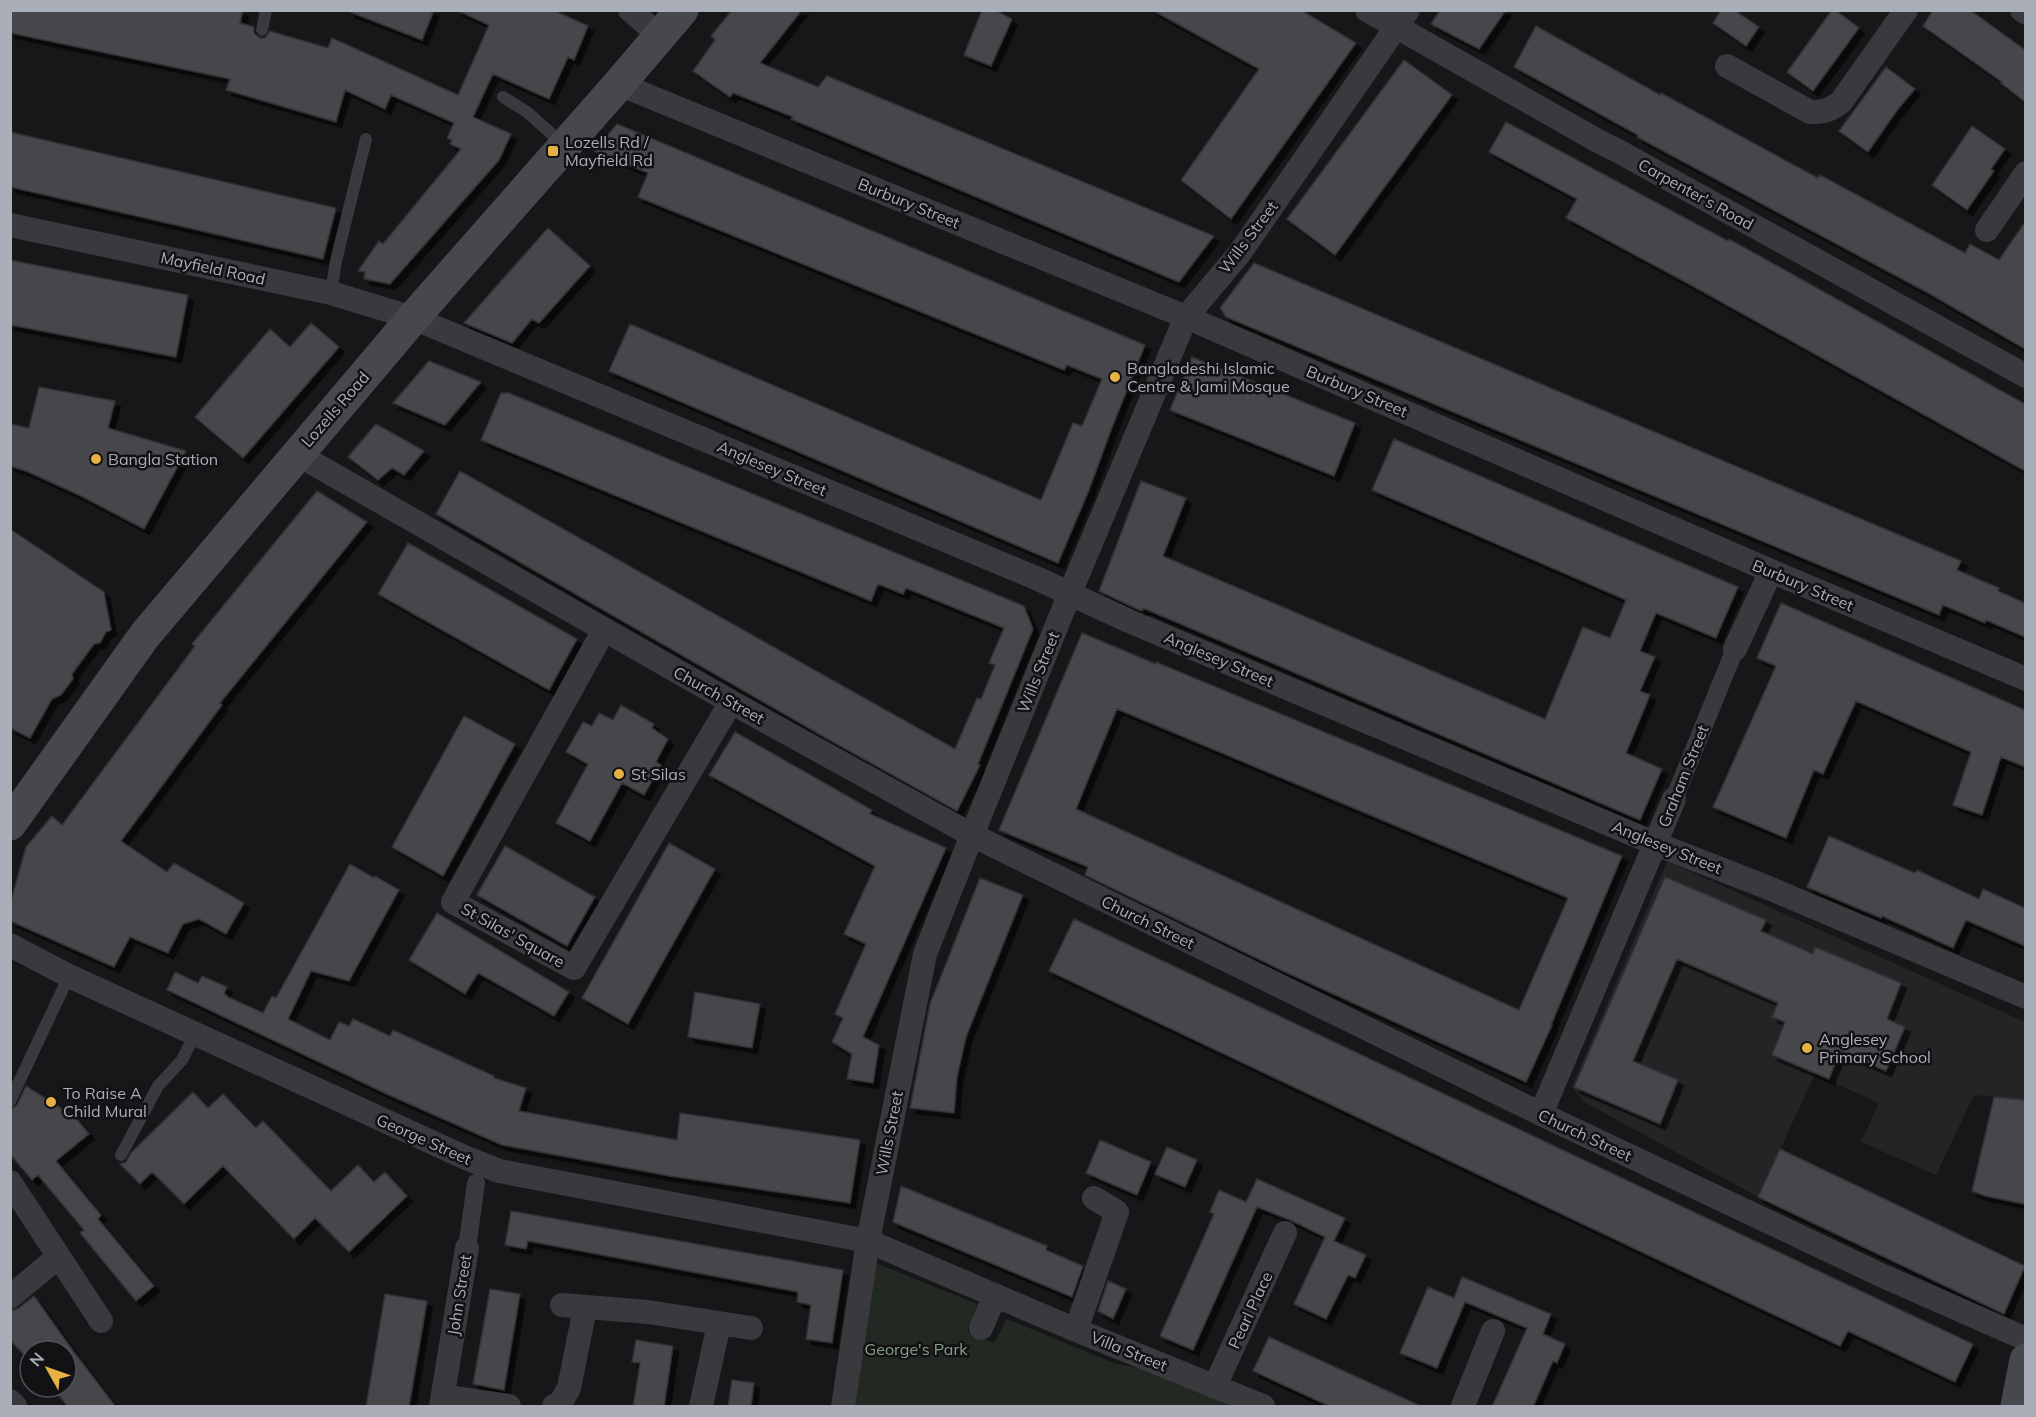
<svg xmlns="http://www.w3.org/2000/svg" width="2036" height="1417" font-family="Mulish,sans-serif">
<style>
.built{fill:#242326}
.green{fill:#222923}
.building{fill:#47474c;stroke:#323235;stroke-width:1.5;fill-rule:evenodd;filter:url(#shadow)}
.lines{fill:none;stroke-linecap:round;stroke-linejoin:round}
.service{stroke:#39393e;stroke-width:12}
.pedestrian{stroke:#39393e;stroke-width:18}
.minor{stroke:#39393e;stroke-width:24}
.secondary{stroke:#47484e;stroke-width:33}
.poi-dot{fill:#e6b243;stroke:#121214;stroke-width:2}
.labels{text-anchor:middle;stroke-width:5;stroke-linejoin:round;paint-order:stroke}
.poi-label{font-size:16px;fill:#aaaeb8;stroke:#121214;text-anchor:start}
.street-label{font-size:16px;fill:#aaaeb8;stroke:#121214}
.park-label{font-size:16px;fill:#83a285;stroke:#121214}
</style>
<defs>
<filter id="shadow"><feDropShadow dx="5.5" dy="5.5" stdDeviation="0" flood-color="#0009"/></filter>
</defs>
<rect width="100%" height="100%" fill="#171719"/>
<path class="built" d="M1667 861 2025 1022V1100L1974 1095 1936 1175 1861 1142 1879 1103 1815 1074 1758 1197 1584 1102 1572 1087Z"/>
<path class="green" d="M873 1262 977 1304 967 1332 994 1343 1007 1319 1114 1363 1150 1371 1231 1406H854Z"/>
<path class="building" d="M10 10H243L240 23 254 27V33L260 38H265L270 31 328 48 332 38 458 95 489 25 456 10H553L588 26 574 60 568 57 549 99 493 74 473 117 511 134 499 160 390 284 364 279 365 272 358 271 379 241 383 244 461 149 450 144 452 140 447 138 454 123 391 95 385 109 345 90 336 122 226 90 230 79 10 33Z
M350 10H434L422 40 350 12Z
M732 10H802L760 63 818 87 827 76 1214 236 1179 282 791 119 793 117 733 93 730 97 693 71 715 40 711 36Z
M982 10H995L1012 19 991 66 964 55Z
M1152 10H1301L1356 43 1231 219 1181 180 1259 69Z
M1440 10H1506L1479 49 1431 24Z
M1721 10H1734L1759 27 1746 46 1713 23Z
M1832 10H1835L1859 28 1813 91 1787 72Z
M1933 10H1970L2025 50V102L2001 83 2002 82 1923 26Z
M1536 26 1660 95 1661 93 1818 178 1820 175 1965 253 1970 244 1999 260 2025 222V349L1930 294 1637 137 1638 135 1514 67Z
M1404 60 1452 95 1335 255 1287 219Z
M1886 67 1915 89 1898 109 1868 152 1839 131Z
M1506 122 1728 241 1729 239 2025 404V471L1689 284 1566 218 1577 199 1489 152Z
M617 124 1145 345 1111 430 1089 490 1058 563 609 371 630 324 1041 500 1073 423 1082 426 1102 379 1067 365 1064 370 638 197 648 173 594 151Z
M1972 126 2005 149 1991 169 1994 171 1967 210 1932 185Z
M10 132 336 208 323 259 10 187Z
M548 228 590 266 539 323 532 319 512 343 464 323Z
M10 260 188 295 176 357 10 325Z
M1254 263 1961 561 1957 570 1999 588 1998 591 2025 603V637L1986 620 1985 623 1943 605 1939 615 1226 317 1220 308Z
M311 323 339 347 243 458 195 417 270 329 290 347Z
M1192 357 1355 423 1334 476 1170 410Z
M429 361 481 382 445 425 393 403Z
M39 387 115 401 108 428 186 451 144 529 81 496 26 471 10 466V424L29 428Z
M501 393H509L1024 606 1033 629 978 764 980 765 957 811 826 738 436 514 460 471 955 749 977 698 981 699 995 665 989 663 1004 628 906 588 903 594 878 584 871 601 481 440Z
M376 424 424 451 404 475 392 468 378 480 348 457Z
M1394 439 1738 587 1716 638 1656 613 1640 651 1655 657 1640 691 1650 695 1626 753 1662 769 1640 820 1143 608 1142 611 1133 607 1099 591 1141 481 1186 498 1163 556 1545 719 1583 627 1610 638 1626 600 1372 490Z
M317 491 367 522 220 703 222 705 121 841 167 872 174 863 244 903 226 934 199 919 183 924 168 953 130 937 114 967 10 921V904L26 847 52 816 62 825 195 646 192 644Z
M10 529 104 592 111 630 106 632 100 643 94 644 72 674 73 679 61 695 52 699 30 738 10 728Z
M408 543 577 639 549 690 378 594Z
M1781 603 2025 710V767L2001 757 1982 815 1953 805 1971 752 1856 701 1823 774 1814 770 1786 838 1713 807 1776 666 1757 658Z
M1082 633 1156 664V662L1622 856 1551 1025H1552L1526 1082 1283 971 1085 875 1088 867 999 830ZM1117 709 1568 898 1519 1010 1076 809Z
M621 705 654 724 652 728 668 739 656 762 661 765 644 795 622 783 590 841 556 823 588 764 566 752 583 722 592 726 599 713 613 720Z
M464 716 515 744 443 876 392 847Z
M735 732 872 810 870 814 946 848 863 1037 879 1045 873 1083 847 1079 852 1054 832 1042 843 1018 835 1014 866 944 844 934 875 866 709 775Z
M1829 836 1915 873 1917 870 1979 899 1983 889 2025 908V946L1966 920 1953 948 1882 916 1881 918 1807 887Z
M669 843 715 869 628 1024 582 998Z
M505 846 595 897 567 946 477 895Z
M350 864 374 878 375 876 399 890 349 981 311 971 288 1019 330 1040 339 1022 349 1026 353 1019 390 1036 393 1030 494 1076V1078L526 1088 519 1111 677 1140 680 1113 860 1140 850 1203 670 1176 502 1145 389 1095 167 990 175 972 198 983 202 976 227 987 224 993 228 997 263 1013 272 996 276 998Z
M1665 877 1766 920 1761 931 1813 954 1815 947 1901 983 1887 1019 1905 1027 1886 1071 1840 1051 1829 1079 1772 1055 1785 1022 1772 1017 1778 1003 1677 959 1633 1061 1678 1080 1660 1124 1574 1087Z
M980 878 1023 895 966 1037 957 1077 954 1113 910 1108 930 1004Z
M437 913 569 992 554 1016 478 973 465 994 409 960Z
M1074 919 1973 1344 1955 1382 1848 1331 1840 1346 1049 971Z
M695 992 760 1004 752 1048 688 1037Z
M26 1086 75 1117 89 1134 56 1161 101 1215 98 1219 154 1286 136 1301 80 1233 84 1230 38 1175 32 1180 10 1154V1109L17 1105Z
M193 1092 208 1108 223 1094 256 1128 263 1121 331 1191 358 1165 374 1182 385 1172 407 1196 349 1252 315 1218 294 1239 223 1166 184 1204 152 1172 140 1184 120 1164 126 1162 131 1153Z
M1994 1097 2025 1100V1204L1985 1196 1972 1191Z
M1100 1140 1151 1162 1137 1195 1086 1173Z
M1167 1147 1197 1160 1185 1187 1155 1174Z
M1780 1149 2025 1266 2004 1314 1758 1197Z
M1257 1179 1345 1218 1334 1241 1366 1255 1355 1278 1348 1275 1326 1319 1294 1304 1325 1237 1290 1220 1257 1207 1193 1350 1160 1336 1214 1214 1210 1212 1219 1190 1246 1202Z
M901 1186 1047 1246 1046 1250 1083 1266 1072 1297 893 1222Z
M511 1211 843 1270 832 1343 806 1339 811 1305 797 1302 798 1292 528 1241 526 1249 505 1245Z
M1462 1277 1551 1314 1543 1334 1565 1344 1557 1363 1553 1361 1533 1407H1492L1527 1328 1465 1302 1437 1368 1400 1353 1428 1287 1454 1298Z
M1108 1281 1126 1289 1113 1319 1098 1311Z
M490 1289 520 1294 504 1390 473 1384Z
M385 1294 427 1301 409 1407H366Z
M34 1296 74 1352 116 1407H68L52 1387H66V1351H30V1361L10 1340V1311L19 1308Z
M1269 1337 1423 1407H1331L1253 1371Z
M636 1340 673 1346 664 1407H633L640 1363 632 1362Z
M732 1380 754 1383 751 1407H728Z"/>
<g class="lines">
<path class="service" d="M262 30 266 10
M503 97 527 112 564 145
M331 293 336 261 366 139
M10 1101 69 976
M121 1155 158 1086 182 1060 195 1034"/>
<path class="pedestrian" d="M1674 799 1735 649
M467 1248 476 1183"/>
<path class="minor" d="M630 10 659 35
M1367 10 1598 141 1618 151 2026 376
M2022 10 2026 13
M1727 66 1810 112C1823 113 1830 110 1841 102L1906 10
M619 84 1186 317 1771 571 2026 679
M10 225 331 293 413 318 1036 578 1129 621 1656 844 1764 886 2026 997
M1987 230 2026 173
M297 454 731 702 972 835 1541 1114 1883 1276 2026 1339
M604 630 453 902 574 968 731 702
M1735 649 1771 571
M10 945 69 976 464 1157 499 1171 868 1241 1076 1330 1263 1406
M1541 1114 1674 799
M10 1182 101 1321
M10 1297 58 1257
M562 1305 648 1312 751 1328
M981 1328 995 1295
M1076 1330 1117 1212 1094 1198
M1215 1386 1285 1233
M443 1396 509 1406
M10 1401 15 1406
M441 1406 467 1248
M554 1406 560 1404 569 1388 585 1308
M701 1406 719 1324
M843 1406 868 1241 925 954 972 835 1070 593 1186 317 1239 254 1408 10
M1463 1406 1493 1331"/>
<path class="secondary" d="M10 824 145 635 413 318 619 84 682 10
M2017 1406 2026 1360"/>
</g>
<g class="poi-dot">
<rect x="547" y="145" width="12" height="12" rx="3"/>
<circle cx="1115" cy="377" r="6"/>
<circle cx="96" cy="459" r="6"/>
<circle cx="619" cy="774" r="6"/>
<circle cx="1807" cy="1048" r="6"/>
<circle cx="51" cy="1102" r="6"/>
</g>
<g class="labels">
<g class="poi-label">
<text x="565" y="148">Lozells Rd /<tspan x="565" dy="18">Mayfield Rd</tspan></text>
<text x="1127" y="374">Bangladeshi Islamic<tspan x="1127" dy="18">Centre &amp; Jami Mosque</tspan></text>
<text x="108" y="465">Bangla Station</text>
<text x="631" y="780">St Silas</text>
<text x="1819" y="1045">Anglesey<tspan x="1819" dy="18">Primary School</tspan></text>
<text x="63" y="1099">To Raise A<tspan x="63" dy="18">Child Mural</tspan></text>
</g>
<g class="street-label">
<text transform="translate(1696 194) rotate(29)" y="6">Carpenter's Road</text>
<text transform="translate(909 203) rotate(22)" y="6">Burbury Street</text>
<text transform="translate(1248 237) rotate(-53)" y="6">Wills Street</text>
<text transform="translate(213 268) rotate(12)" y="6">Mayfield Road</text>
<text transform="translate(1357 391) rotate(23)" y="6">Burbury Street</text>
<text transform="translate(335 409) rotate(-49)" y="6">Lozells Road</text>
<text transform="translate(772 468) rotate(23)" y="6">Anglesey Street</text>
<text transform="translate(1803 585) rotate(23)" y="6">Burbury Street</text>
<text transform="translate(1219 659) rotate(23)" y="6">Anglesey Street</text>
<text transform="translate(1038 672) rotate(-68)" y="6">Wills Street</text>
<text transform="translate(719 695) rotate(29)" y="6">Church Street</text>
<text transform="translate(1683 776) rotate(-68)" y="6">Graham Street</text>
<text transform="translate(1667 847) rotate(22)" y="6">Anglesey Street</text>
<text transform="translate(1148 922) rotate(26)" y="6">Church Street</text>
<text transform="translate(513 935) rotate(29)" y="6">St Silas' Square</text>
<text transform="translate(889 1133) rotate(-79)" y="6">Wills Street</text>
<text transform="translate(1585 1135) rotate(25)" y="6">Church Street</text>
<text transform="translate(424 1139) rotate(24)" y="6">George Street</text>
<text transform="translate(459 1295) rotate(-81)" y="6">John Street</text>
<text transform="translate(1250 1310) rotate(-65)" y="6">Pearl Place</text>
<text transform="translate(1129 1351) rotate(22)" y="6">Villa Street</text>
</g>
<g class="park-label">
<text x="916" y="1355">George's Park</text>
</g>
</g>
<rect width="2036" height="1417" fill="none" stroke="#aaaeb8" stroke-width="24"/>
<g transform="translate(48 1369) rotate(310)"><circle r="28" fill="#121214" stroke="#4f5056" stroke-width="1.5"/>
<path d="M0-4.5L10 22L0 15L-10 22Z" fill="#e6b243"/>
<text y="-9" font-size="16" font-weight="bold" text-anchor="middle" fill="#aaaeb8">N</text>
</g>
</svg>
